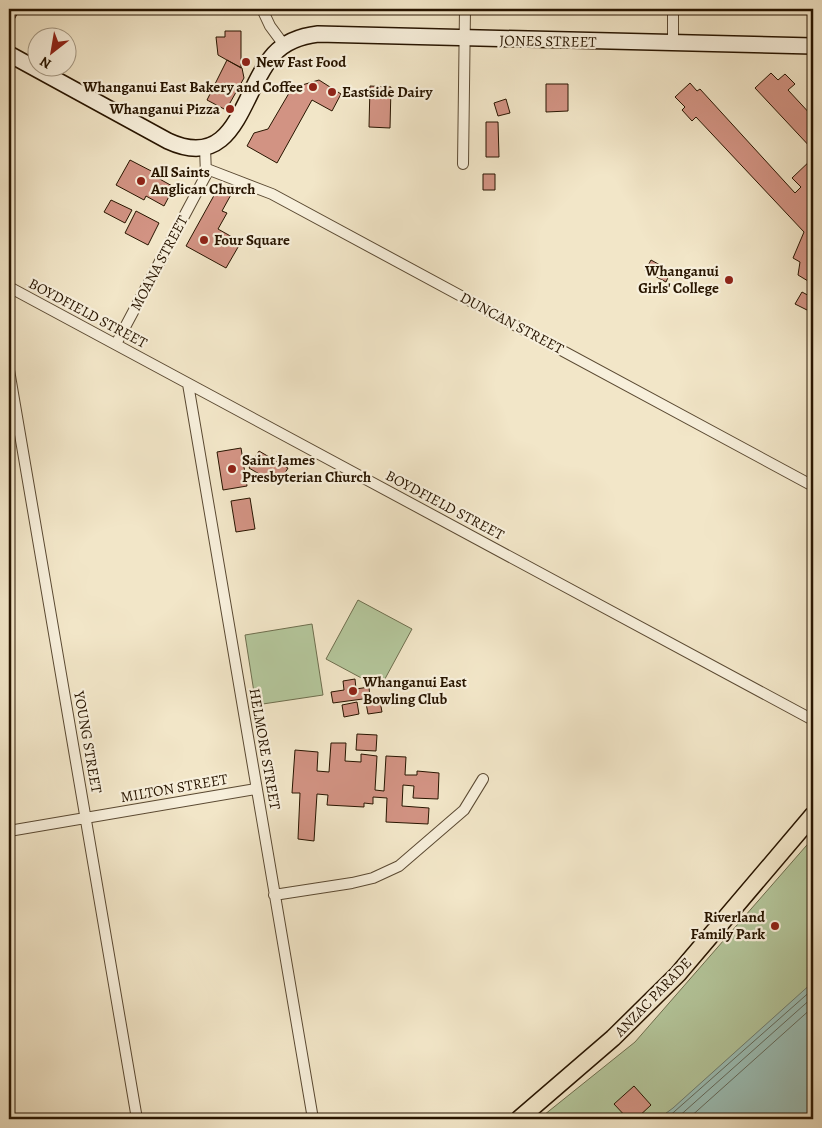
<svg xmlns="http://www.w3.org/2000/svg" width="822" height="1128" font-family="Alegreya,serif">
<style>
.green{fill:#b4c69b;stroke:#6e6e4e}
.water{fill:#9bbfb7;stroke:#6d7b6e}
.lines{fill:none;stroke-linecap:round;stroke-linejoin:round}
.shore{stroke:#626a5c;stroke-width:1}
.building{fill:#d29383;stroke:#281500}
.minor-casing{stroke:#5a4932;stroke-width:12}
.secondary-casing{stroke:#281500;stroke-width:18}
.primary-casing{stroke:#281500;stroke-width:19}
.minor{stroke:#f7efdb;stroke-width:10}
.secondary{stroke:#f7efdb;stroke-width:15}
.primary{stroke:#f2e6c8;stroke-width:16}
.poi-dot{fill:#8f2418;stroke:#f7efdb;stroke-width:2}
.labels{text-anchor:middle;stroke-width:4.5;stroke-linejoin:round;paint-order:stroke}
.street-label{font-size:15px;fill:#281500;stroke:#f7efdb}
.poi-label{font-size:15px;font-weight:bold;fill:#281500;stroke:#f7efdb;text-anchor:start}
</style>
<rect width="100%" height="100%" fill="#f2e6c8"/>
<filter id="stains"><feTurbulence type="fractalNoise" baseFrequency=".004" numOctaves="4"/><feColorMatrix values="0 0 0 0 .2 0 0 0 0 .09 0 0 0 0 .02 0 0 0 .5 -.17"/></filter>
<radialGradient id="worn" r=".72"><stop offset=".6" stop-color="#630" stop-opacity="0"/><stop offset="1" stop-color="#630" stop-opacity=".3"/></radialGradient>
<path class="green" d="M358 600 412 629 380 688 326 659Z
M312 624 323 695 256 705 245 635Z
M813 838V986L676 1119H539L635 1042Z"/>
<path class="water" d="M813 982V1119H658L673 1108Z"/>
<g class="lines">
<path class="shore" d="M666 1119 813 989
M676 1119 813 997
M688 1119 813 1007"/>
</g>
<path class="building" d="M9 9H20L11 25 9 23Z
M225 31H241V68L218 55 216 37H225Z
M227 60 242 68 244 78 226 110 207 100Z
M771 73 778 80 785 74 795 84 788 90 813 117V150L755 88Z
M319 80 341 94 332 111 312 100 277 163 247 146 254 133 268 129 292 88Z
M690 83 697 91 700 89 795 193 801 187 792 178 813 158V284L798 275 800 262 793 258 804 232 696 117 692 121 682 110 685 107 675 97Z
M546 84H568V111L546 112Z
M370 86 391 87 390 128 369 127Z
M506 99 510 113 498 116 494 103Z
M486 122H498L499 157H486Z
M130 160 157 174 156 177 174 187 164 206 146 196 144 200 116 185Z
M483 174H495V190H483Z
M227 188 233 191 222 211 227 213 218 229 241 242 226 268 186 246 217 190Z
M111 200 132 210 125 223 104 212Z
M136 211 159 223 148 245 125 233Z
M651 260 671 271 666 282 645 271Z
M802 292 813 298V313L795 304Z
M241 448 247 486 223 490 217 452Z
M259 451 288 468 278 485 249 468Z
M250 498 255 529 236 532 231 501Z
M355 679 356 689 369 687 370 698 333 703 331 692 344 690 343 681Z
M380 701 382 712 368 714 366 703Z
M357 702 359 714 344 717 342 705Z
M357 734 377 735 376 751 356 750Z
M331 743H346L345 761 361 762V754L377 756 375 790 384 791 386 756 406 757 405 775H417V771L439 773 438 799 413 798 414 786 403 785 402 806 429 808 428 824 386 822 387 798 373 797V804L364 803V807L327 805 328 795 317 794 314 841 298 839 300 793H292L295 750 318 752 317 771 329 772Z
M634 1086 651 1105 636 1119H628L614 1104Z"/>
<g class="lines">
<defs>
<path id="minor" d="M262 9 270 26 284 45
M673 43V9
M463 164 465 9
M207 169 272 194 813 486
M9 287 813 720
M116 344 206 175 205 147
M9 370 137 1119
M188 384 313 1119
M9 831 256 789
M274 895 352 883 373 878 399 866 464 810 483 779"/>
<path id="secondary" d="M9 54 168 141C237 173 241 91 274 54 286 41 301 36 318 34L813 46"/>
<path id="primary" d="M519 1119 613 1038 678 974 813 815"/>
</defs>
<use href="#minor" class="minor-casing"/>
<use href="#secondary" class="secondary-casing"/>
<use href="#primary" class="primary-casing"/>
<use href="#minor" class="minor"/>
<use href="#secondary" class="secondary"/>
<use href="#primary" class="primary"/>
</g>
<g class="poi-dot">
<circle cx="246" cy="62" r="5"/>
<circle cx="313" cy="87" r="5"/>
<circle cx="332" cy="92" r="5"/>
<circle cx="230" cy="109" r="5"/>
<circle cx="141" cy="181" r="5"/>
<circle cx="204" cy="240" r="5"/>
<circle cx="729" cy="280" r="5"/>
<circle cx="232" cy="469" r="5"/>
<circle cx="353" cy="691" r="5"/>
<circle cx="775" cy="926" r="5"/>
</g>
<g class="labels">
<g class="street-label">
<text transform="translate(548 41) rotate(1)" y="5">JONES STREET</text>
<text transform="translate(159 263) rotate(-62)" y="5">MOANA STREET</text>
<text transform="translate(88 313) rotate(28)" y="5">BOYDFIELD STREET</text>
<text transform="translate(512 323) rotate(28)" y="5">DUNCAN STREET</text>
<text transform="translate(445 505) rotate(28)" y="5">BOYDFIELD STREET</text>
<text transform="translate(88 742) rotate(80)" y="5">YOUNG STREET</text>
<text transform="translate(265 749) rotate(80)" y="5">HELMORE STREET</text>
<text transform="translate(174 788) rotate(-10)" y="5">MILTON STREET</text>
<text transform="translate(653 997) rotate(-46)" y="5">ANZAC PARADE</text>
</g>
<g class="poi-label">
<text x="256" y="67">New Fast Food</text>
<text x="303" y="92" text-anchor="end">Whanganui East Bakery and Coffee</text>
<text x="342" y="97">Eastside Dairy</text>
<text x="220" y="114" text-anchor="end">Whanganui Pizza</text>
<text x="151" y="177">All Saints<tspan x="151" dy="17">Anglican Church</tspan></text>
<text x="214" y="245">Four Square</text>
<text x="719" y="276" text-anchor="end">Whanganui<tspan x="719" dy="17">Girls' College</tspan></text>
<text x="242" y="465">Saint James<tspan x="242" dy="17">Presbyterian Church</tspan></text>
<text x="363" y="687">Whanganui East<tspan x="363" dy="17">Bowling Club</tspan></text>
<text x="765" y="922" text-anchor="end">Riverland<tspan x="765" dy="17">Family Park</tspan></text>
</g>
</g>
<rect width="822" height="1128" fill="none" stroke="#f2e6c8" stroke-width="30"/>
<rect x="10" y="10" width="802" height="1108" fill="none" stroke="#281500" stroke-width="2.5"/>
<rect x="15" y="15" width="792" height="1098" fill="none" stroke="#281500"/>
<g transform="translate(52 52) rotate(211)"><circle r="24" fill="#f7efdb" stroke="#a49883"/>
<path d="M0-4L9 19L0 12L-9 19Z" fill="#8f2418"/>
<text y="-8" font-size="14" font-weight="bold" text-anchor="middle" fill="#281500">N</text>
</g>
<rect width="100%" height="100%" filter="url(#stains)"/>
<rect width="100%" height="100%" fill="url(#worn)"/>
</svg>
